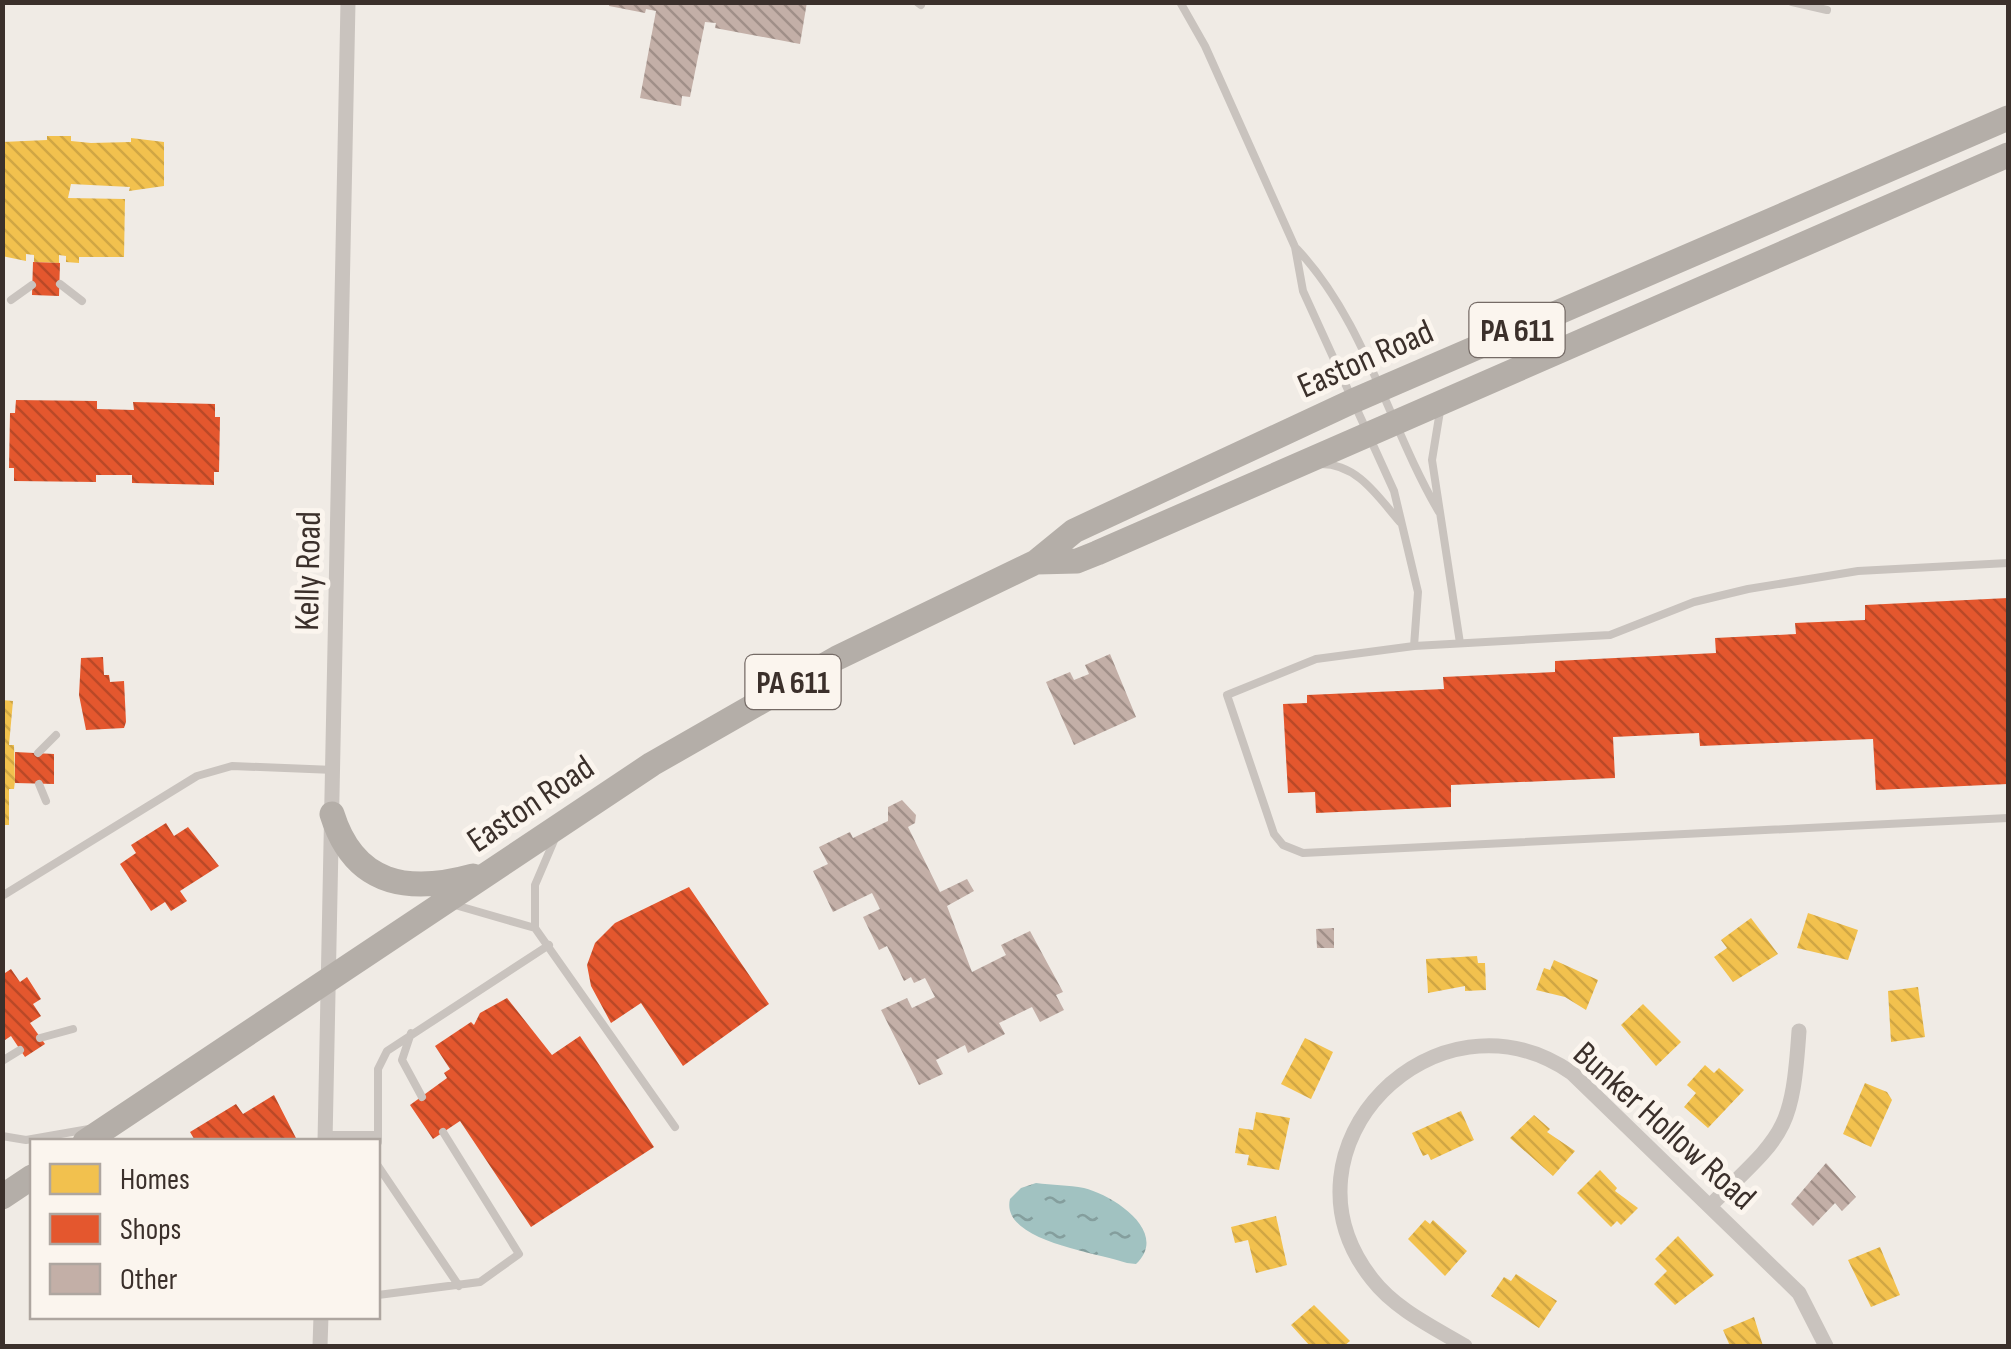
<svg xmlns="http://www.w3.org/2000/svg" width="2011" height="1349" font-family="'Sofia Sans Condensed',sans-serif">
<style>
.water{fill:url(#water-ripples)}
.homes{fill:url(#homes-back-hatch)}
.shops{fill:url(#shops-back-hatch)}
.building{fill:url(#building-back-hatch)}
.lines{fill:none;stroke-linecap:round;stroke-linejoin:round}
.service{stroke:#c9c3be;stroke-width:8}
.minor{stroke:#c9c3be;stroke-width:15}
.trunk{stroke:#b4aea8;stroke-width:25}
.labels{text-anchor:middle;stroke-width:10;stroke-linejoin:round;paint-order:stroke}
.shield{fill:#fbf5ee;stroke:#756b66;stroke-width:2.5}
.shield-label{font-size:32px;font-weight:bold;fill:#3b302b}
.street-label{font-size:35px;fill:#3b302b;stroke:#fbf5ee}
</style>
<defs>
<pattern id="water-ripples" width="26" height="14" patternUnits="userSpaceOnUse" patternTransform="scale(2.5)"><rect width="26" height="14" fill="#a1c2c1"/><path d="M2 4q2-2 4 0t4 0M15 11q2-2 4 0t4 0" fill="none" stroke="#849e9d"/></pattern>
<pattern id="homes-back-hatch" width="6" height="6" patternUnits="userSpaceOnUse" patternTransform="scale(2.5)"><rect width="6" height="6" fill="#f2c14e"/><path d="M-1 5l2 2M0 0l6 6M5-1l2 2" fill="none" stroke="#d0a644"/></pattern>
<pattern id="shops-back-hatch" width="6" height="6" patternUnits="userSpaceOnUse" patternTransform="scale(2.5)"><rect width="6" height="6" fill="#e4572e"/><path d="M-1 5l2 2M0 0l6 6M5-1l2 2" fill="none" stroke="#ba4827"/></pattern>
<pattern id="building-back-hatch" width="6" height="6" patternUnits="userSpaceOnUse" patternTransform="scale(2.5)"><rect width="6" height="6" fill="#c3afa7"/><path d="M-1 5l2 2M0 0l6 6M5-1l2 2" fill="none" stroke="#a08f88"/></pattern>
</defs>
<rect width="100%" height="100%" fill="#f0ebe5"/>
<path class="water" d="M1036 1183C1052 1185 1069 1185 1084 1188 1113 1195 1170 1232 1136 1264L1127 1263C1096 1252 1000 1241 1010 1199L1021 1188Z"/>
<path class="homes" d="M47 136H71V141L91 143 131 142V138L164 142V186L129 191 130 187 71 184 68 198 125 199 124 257H79V263L66 262V256L59 255V263L34 262V255L26 254V261L2 256V142L47 140Z
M2 700 13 701 9 745H14L15 781 14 789H9V825H2Z
M1808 913 1858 930 1848 960 1797 948Z
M1751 918 1778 954 1733 982 1714 957 1727 948 1721 940Z
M1477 956 1478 963H1485L1486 990 1465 991V986L1428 993 1426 959Z
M1554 960 1598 980 1586 1010 1565 997 1536 990 1544 968 1550 970Z
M1918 987 1925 1037 1891 1042 1888 991Z
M1643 1004 1681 1042 1656 1066 1621 1025Z
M1305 1038 1333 1052 1311 1099 1281 1084Z
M1705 1065 1714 1073 1719 1068 1744 1090 1708 1128 1684 1107 1696 1093 1687 1085Z
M1865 1083 1887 1092 1892 1100 1871 1147 1843 1134Z
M1461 1111 1474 1140 1431 1160 1428 1154 1423 1156 1412 1133Z
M1256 1112 1290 1118 1279 1170 1247 1165 1249 1155 1235 1153 1239 1128 1253 1130Z
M1534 1115 1550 1129 1547 1132 1575 1151 1553 1176 1510 1138Z
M1600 1170 1617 1188 1615 1191 1638 1208 1621 1225 1617 1221 1611 1227 1577 1193Z
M1276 1216 1287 1265 1256 1273 1248 1240 1235 1243 1231 1227Z
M1425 1220 1430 1224 1433 1220 1467 1251 1445 1276 1408 1239Z
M1678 1236 1714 1275 1675 1305 1654 1284 1667 1271 1655 1259Z
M1880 1247 1900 1295 1871 1307 1848 1260Z
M1516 1274 1557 1301 1539 1328 1491 1296 1504 1277 1511 1281Z
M1314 1305 1350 1341 1344 1346H1310L1291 1325Z
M1754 1317 1763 1346H1730L1723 1330Z"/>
<path class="shops" d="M33 262 60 263 59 296 32 295Z
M16 400 97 401V409L134 410 133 402 215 404V417H220L219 472H214V485L132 483V475H96V482L14 481V468H9L10 413H15Z
M2008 598V784L1876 790 1873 739 1700 746 1699 733 1613 737 1615 778 1451 785V807L1316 813 1315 792 1288 793 1283 704 1307 703V695L1444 689 1443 677 1555 672V661L1716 653 1715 638 1796 634 1795 623 1865 620V605Z
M103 657 104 675H109L110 682 124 681 126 722 124 728 86 730 79 695 81 658Z
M15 752 54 754V784L15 783Z
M166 823 174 836 188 827 219 866 180 891 187 901 171 911 165 902 151 911 120 864 136 853 131 845Z
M689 887 769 1004 683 1066 641 1003 611 1023 591 986 587 965 595 943 615 923Z
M11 969 20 982 27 977 41 999 33 1004 41 1016 30 1023 45 1044 25 1057 11 1036 2 1042V975Z
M507 998 552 1055 580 1036 654 1147 531 1227 460 1121 433 1139 410 1105 447 1078 444 1073 450 1069 435 1046 471 1022 474 1025 480 1013Z
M274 1095 298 1142H196L190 1132 236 1104 243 1114Z"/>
<path class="building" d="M610 2H807L800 44 715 28 716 23 705 22 690 97 682 96 681 106 640 98 656 11 646 9 645 13 609 6Z
M1110 654 1136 717 1074 745 1046 682 1070 672 1074 680 1089 674 1085 665Z
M902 800 916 815 915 823 908 827 940 892 967 879 974 891 947 906 972 972 1006 955 1001 945 1030 931 1063 992 1056 995 1064 1010 1040 1022 1032 1007 999 1023 1005 1034 968 1053 965 1045 936 1060 943 1074 919 1085 881 1010 907 998 912 1008 935 997 925 978 914 983 911 977 904 981 887 946 879 950 863 917 880 909 872 893 833 912 813 871 828 864 819 847 850 832 853 838 888 821V807Z
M1334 928V948H1317L1316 929Z
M1826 1163 1856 1197 1842 1211 1835 1203 1813 1226 1791 1204Z"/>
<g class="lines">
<path class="service" d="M917 2 921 5
M1180 2 1205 46 1295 247 1303 291 1394 491 1418 592 1414 646
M1792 2 1827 10
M1297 249C1365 321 1389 427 1439 512
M60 284 82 301
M11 300 32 285
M1440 411 1432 460 1460 643
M1321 464C1358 464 1378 497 1400 522
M2008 563 1858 571 1748 589 1694 602 1610 635 1414 646 1316 659 1227 695 1274 834 1283 845 1303 853 2008 818
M38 753 56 735
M39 784 46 801
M2 896 197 776 232 766 334 770
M455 905 535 928 675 1127
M535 928V885L556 836
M411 1033 402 1060 422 1097
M40 1038 73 1029
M2 1061 20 1050
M325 1135H378
M2 1136 26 1140 89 1129
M378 1142V1069L387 1051 549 945
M378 1166 459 1286
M378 1295 480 1282 519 1254 443 1132"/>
<path class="minor" d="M325 1142 348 2
M1711 1205C1783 1134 1792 1135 1799 1031
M320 1346 321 1316
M1465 1346C1433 1327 1395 1309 1372 1279 1269 1148 1436 979 1572 1073L1799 1293 1826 1346"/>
<path class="trunk" d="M1036 562 1077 561 1097 553 2008 155
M332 814C354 885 408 894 473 876
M85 1142 652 764 837 658 1036 562 1074 531 1353 401 2008 118
M2 1197 32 1177"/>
</g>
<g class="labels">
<g class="shield">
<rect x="1469.5" y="303" width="95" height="54" rx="8"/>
<rect x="745.5" y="655" width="95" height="54" rx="8"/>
</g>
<g class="shield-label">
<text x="1517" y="341">PA 611</text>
<text x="793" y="693">PA 611</text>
</g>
<g class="street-label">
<text transform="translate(1365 358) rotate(-24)" y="12">Easton Road</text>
<text transform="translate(307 571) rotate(-89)" y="12">Kelly Road</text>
<text transform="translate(530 803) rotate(-34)" y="12">Easton Road</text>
<text transform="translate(1665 1125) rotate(42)" y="12">Bunker Hollow Road</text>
</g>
</g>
<rect width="2011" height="1349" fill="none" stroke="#3b302b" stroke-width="10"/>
<rect x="30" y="1139" width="350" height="180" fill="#fbf5ee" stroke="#aea6a0" stroke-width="2.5"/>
<rect x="50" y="1164" width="50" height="30" fill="#f2c14e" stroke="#aea6a0" stroke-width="2.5"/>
<text x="120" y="1189" font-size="30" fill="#3b302b">Homes</text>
<rect x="50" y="1214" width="50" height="30" fill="#e4572e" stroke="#aea6a0" stroke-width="2.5"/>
<text x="120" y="1239" font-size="30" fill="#3b302b">Shops</text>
<rect x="50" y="1264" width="50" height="30" fill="#c3afa7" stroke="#aea6a0" stroke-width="2.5"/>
<text x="120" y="1289" font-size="30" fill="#3b302b">Other</text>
</svg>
